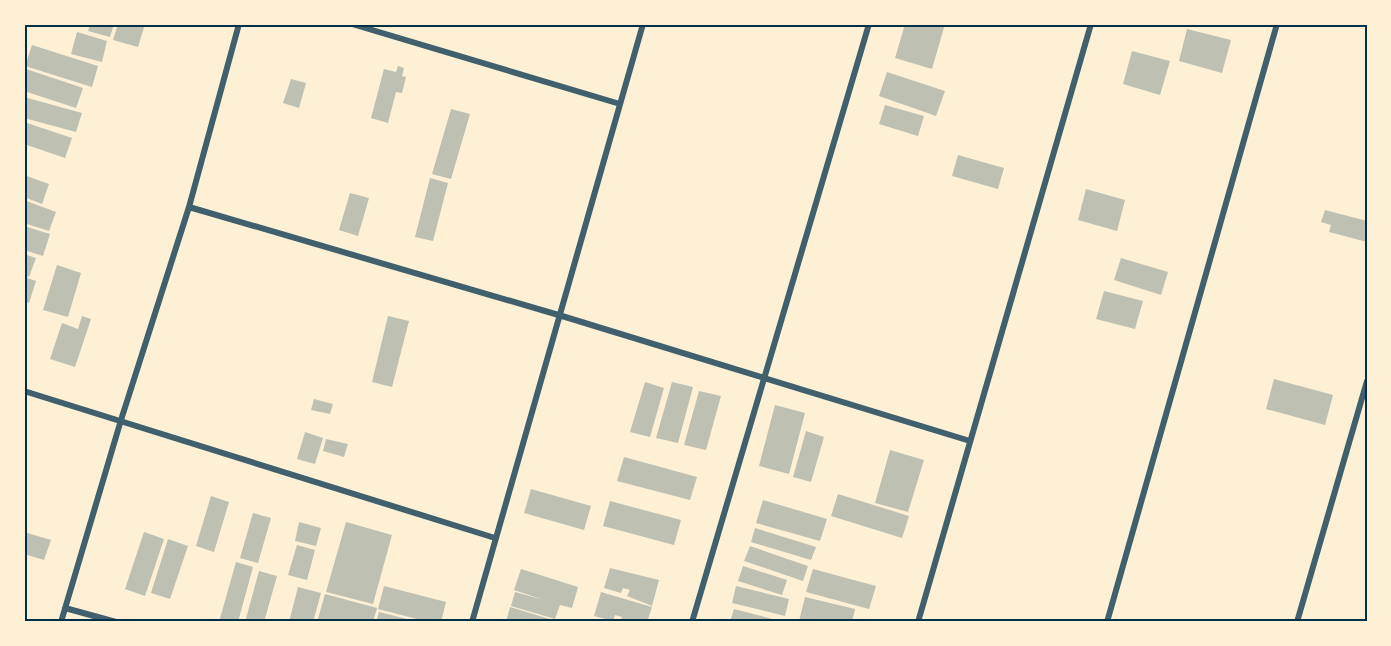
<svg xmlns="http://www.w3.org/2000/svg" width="1391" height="646" font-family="'Exo 2',sans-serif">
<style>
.building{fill:#bec0b2}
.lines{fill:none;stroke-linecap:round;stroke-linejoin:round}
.minor{stroke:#3f606c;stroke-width:6}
.neatline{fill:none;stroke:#003049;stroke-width:2}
</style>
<rect width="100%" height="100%" fill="#fdf0d5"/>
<path class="building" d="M90 24H114L110 37 88 31Z
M118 24H145L138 47 113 40Z
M905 24H945L932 69 895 58Z
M1187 29 1231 40 1222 73 1179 61Z
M77 32 107 41 102 62 71 54Z
M32 45 98 66 92 87 25 66Z
M1132 51 1170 61 1160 95 1123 84Z
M398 66 404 68 402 76 406 77 402 93 396 92 388 123 371 118 384 69 396 72Z
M26 69 83 88 76 108 24 91Z
M887 72 945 91 936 116 879 96Z
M291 79 306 83 299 108 283 103Z
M24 97 82 113 76 132 24 118Z
M885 105 924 116 918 136 879 124Z
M451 109 470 114 451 179 432 174Z
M24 122 72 138 65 158 24 144Z
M958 155 1004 168 998 189 952 176Z
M24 175 49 184 42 204 24 197Z
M430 178 448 183 433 241 415 237Z
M1086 189 1125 200 1117 231 1078 220Z
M350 193 369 198 358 236 339 230Z
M24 200 56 212 49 231 24 223Z
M1325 210 1367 221V242L1329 232 1331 225 1321 222Z
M24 226 50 234 43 256 24 250Z
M24 254 36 258 29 277 24 275Z
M1121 258 1168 272 1161 295 1114 280Z
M57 265 81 273 68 317 43 310Z
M24 277 36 281 29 303 24 301Z
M1104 291 1143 301 1135 329 1096 319Z
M82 316 91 319 75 367 50 359 62 323 78 329Z
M388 316 409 321 392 387 372 382Z
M1274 379 1333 395 1325 425 1266 409Z
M645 382 664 388 650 437 630 432Z
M672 382 693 387 678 443 656 438Z
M699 391 721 396 706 450 684 445Z
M314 399 333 404 330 414 311 410Z
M775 405 805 413 789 474 759 466Z
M806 431 824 437 811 482 793 477Z
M305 432 323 438 315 464 297 459Z
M326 439 348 444 344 457 323 451Z
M890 450 924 460 908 512 875 503Z
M624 457 697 477 690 500 617 481Z
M531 489 591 506 584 530 524 513Z
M838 494 909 516 902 538 831 516Z
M211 496 229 502 214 552 196 546Z
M763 500 827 519 820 541 756 523Z
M610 501 681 520 674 545 603 526Z
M253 513 271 518 258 563 240 558Z
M299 522 321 528 316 546 295 541Z
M346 522 392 535 373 604 326 592Z
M755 528 816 547 811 560 751 542Z
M24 532 51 540 44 560 24 554Z
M144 532 164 539 145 596 125 589Z
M168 539 188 546 170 599 151 593Z
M297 545 315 550 307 580 288 575Z
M750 546 808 566 803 581 744 561Z
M236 562 253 567 238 622H219Z
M743 566 787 580 782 595 738 581Z
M610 568 659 580 652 606 627 596 630 590 623 588 621 593 604 588Z
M521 569 578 587 572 608 560 605 555 619 511 606 515 592 544 600 514 590Z
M813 569 876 586 869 609 806 592Z
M259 571 277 576 264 622H245Z
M384 586 446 602 441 622H429L378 609Z
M736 586 789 599 785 616 732 603Z
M298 587 321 593 313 622H289Z
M601 592 652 607 647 622H620L622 617 615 615 613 621 594 616Z
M325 594 377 608 373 622H317Z
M805 597 855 609 852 622 799 621Z
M510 607 553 620 552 622H506Z
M734 609 780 621V622H730Z
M379 612 415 621V622H376Z"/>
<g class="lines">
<path class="minor" d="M352 24 620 104
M189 207 562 316 970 441
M24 391 495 538
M65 608 116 622
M61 622 121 420 189 207 239 24
M472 622 643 24
M692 622 869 24
M918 622 1091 24
M1107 622 1277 24
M1297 622 1367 381"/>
</g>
<rect width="1391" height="646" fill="none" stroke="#fdf0d5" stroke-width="51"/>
<rect x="26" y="26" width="1340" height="594" class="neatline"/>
</svg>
